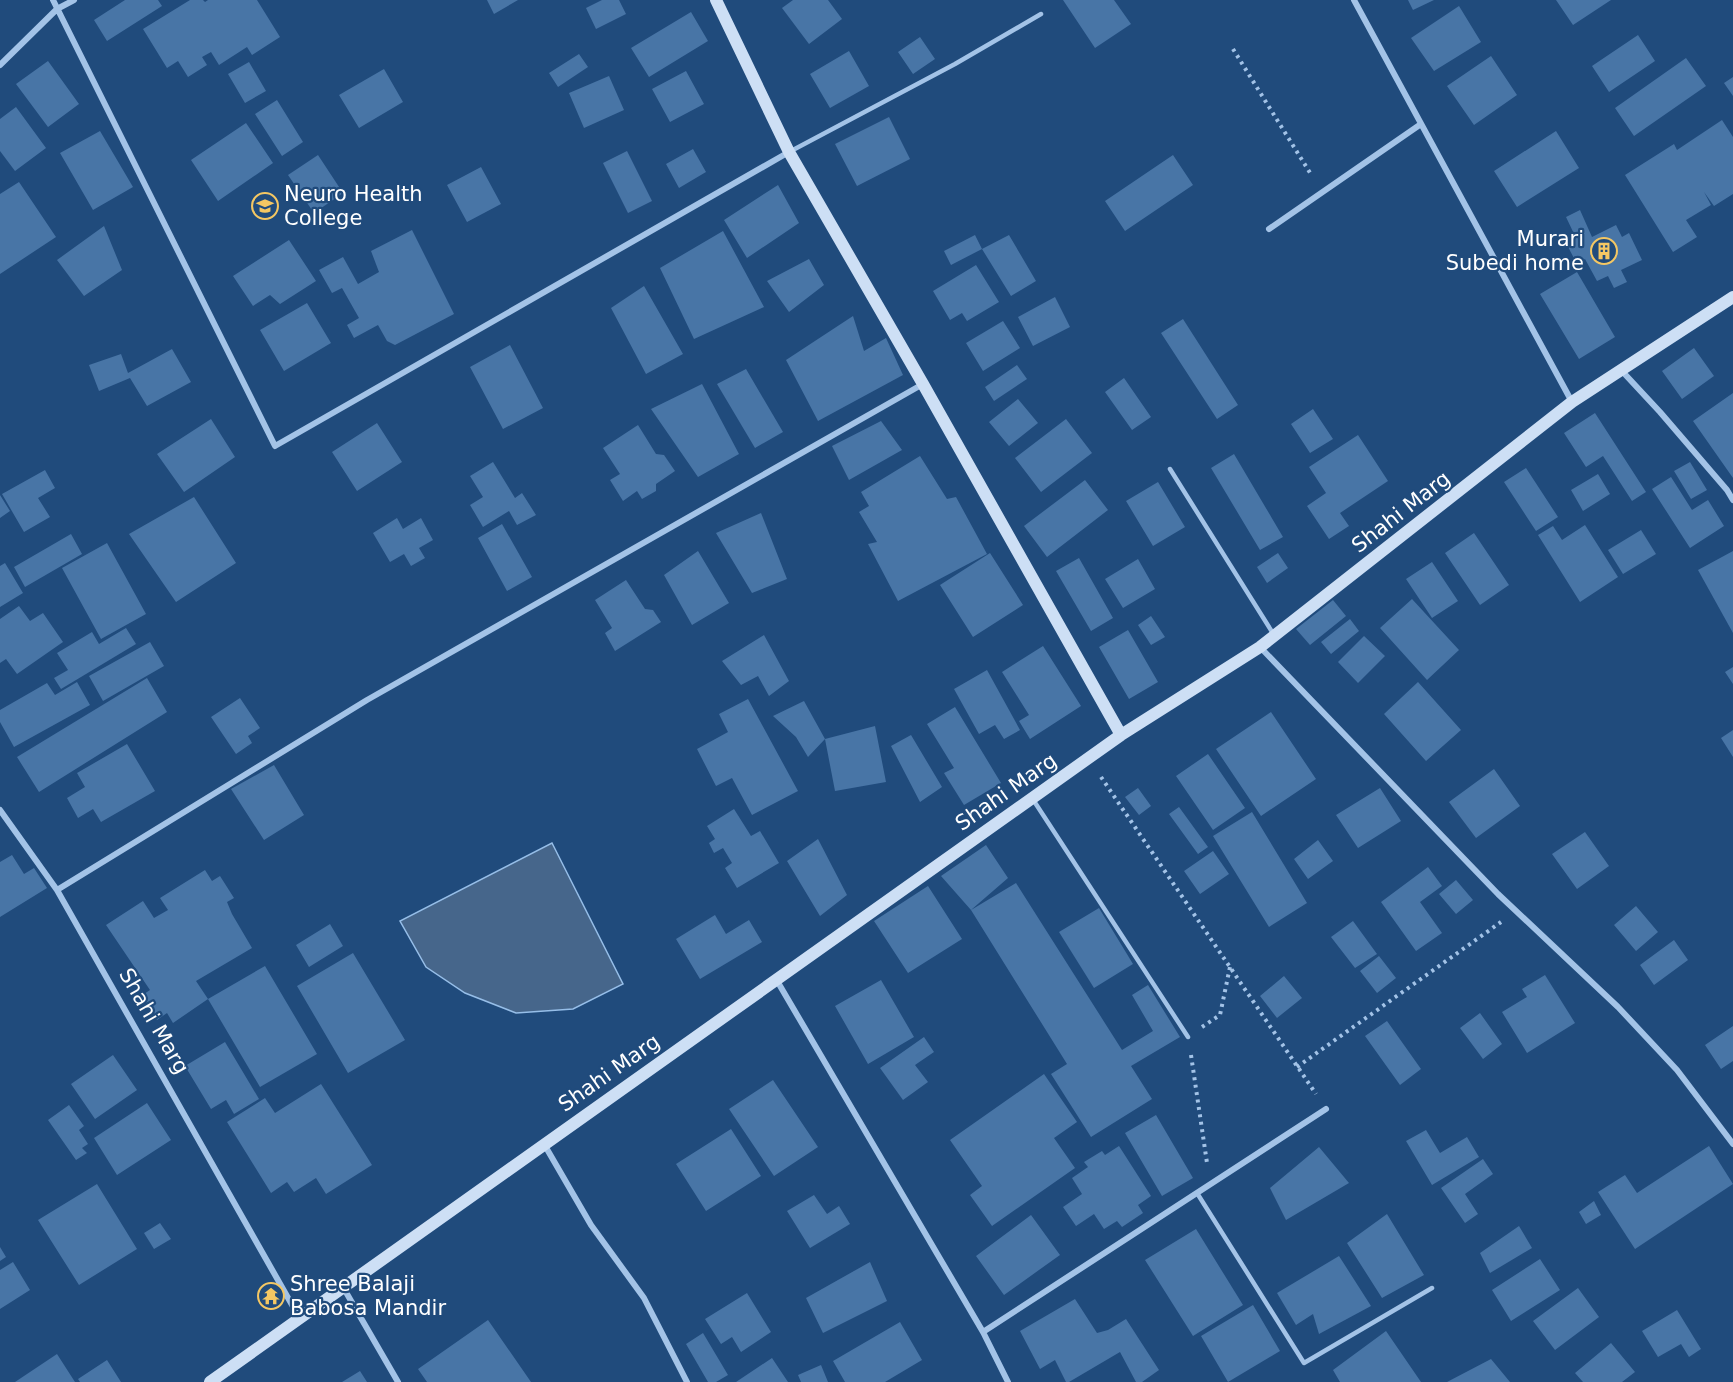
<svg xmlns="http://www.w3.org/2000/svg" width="1733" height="1382" font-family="'DejaVu Sans',sans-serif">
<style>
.water{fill:#46668b;stroke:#96bee8;stroke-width:1.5}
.building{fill:#4875a6}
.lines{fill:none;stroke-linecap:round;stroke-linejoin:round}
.path{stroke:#a3c3e7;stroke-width:4;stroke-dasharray:3 4.5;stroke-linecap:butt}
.lane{stroke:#a3c3e7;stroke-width:4.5}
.street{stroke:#a3c3e7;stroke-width:6}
.secondary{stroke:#cddff5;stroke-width:12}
.labels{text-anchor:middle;stroke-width:4.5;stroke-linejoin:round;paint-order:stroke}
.poi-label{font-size:21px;fill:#fff;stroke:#204b7c;text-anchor:start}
.street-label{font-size:21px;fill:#fff;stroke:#204b7c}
</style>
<rect width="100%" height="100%" fill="#204b7c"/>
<path class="water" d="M552 843 623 984 573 1009 516 1013 465 993 426 967 400 921Z"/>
<path class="building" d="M125 0H158L162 6 107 41 94 20Z
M190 0H203L205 2 208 0H257L280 37 252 55 247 47 219 65 211 52 202 57 207 65 188 77 178 61 167 68 143 29Z
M487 0H518L494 14Z
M602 0H619L626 14 596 29 586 8Z
M793 0H828L842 19 809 44 782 8Z
M1063 0H1114L1131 24 1095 48Z
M1408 0H1434L1413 10Z
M1556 0H1611L1573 25Z
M1459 6 1481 42 1434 71 1411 38Z
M691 12 708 41 649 77 631 48Z
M1638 35 1655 61 1609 92 1592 66Z
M920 37 935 59 913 74 898 52Z
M849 51 869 86 830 108 810 74Z
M579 54 588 67 558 87 549 73Z
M1491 56 1517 95 1474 125 1447 86Z
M1686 58 1706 86 1634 136 1615 108Z
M48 61 79 104 48 127 16 84Z
M249 62 266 91 245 103 228 74Z
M384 69 403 102 359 128 339 95Z
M686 71 704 104 670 122 652 89Z
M609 76 624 110 584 128 569 93Z
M1733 77V96L1724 83Z
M277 100 303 142 282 156 255 114Z
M16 107 46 148 15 171 0 151V119Z
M889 117 910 159 857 186 835 144Z
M1722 120 1733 137V194L1714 206 1704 192 1711 205 1686 220 1697 237 1673 252 1625 175 1674 144 1677 150Z
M246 123 273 163 218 201 191 160Z
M100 131 133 187 93 210 60 153Z
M1556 131 1579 168 1517 207 1494 171Z
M693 149 706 172 679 188 666 164Z
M627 151 652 201 628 213 603 163Z
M318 155 343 193 314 213 288 175Z
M1173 155 1193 185 1125 231 1105 201Z
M481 167 501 204 467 222 447 185Z
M19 182 56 237 0 274V194Z
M778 185 799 223 747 258 724 220Z
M1580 210 1592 237 1616 225 1622 237 1629 233 1642 260 1621 270 1627 282 1614 288 1608 276 1597 281 1585 259 1577 264 1566 243 1576 238 1566 217Z
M104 226 122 270 84 296 57 260Z
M412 230 454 314 395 345 387 341 378 325 354 338 347 325 359 318 342 288 332 293 319 270 343 257 358 284 379 272 371 251Z
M723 231 764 307 694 339 660 268Z
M975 235 982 249 951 265 944 251Z
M1009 235 1036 281 1011 296 982 249Z
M289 240 316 281 280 304 270 295 253 306 233 276Z
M809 259 824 285 789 312 767 281Z
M976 265 999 302 967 321 962 313 950 320 933 291Z
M1577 272 1615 337 1579 359 1540 294Z
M644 286 683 354 646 374 611 308Z
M1055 297 1070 327 1033 346 1018 317Z
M307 303 331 343 284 371 260 330Z
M853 316 864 351 886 338 903 375 818 421 786 360Z
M1183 319 1238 405 1217 419 1161 333Z
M1003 321 1020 348 983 371 966 343Z
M510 345 543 408 503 429 470 367Z
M1694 348 1714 376 1682 399 1662 371Z
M172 349 191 382 147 406 130 378 99 391 89 365 121 354 128 373Z
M1017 365 1027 379 994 401 985 387Z
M746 369 783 432 755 448 717 384Z
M1124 378 1151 417 1132 430 1105 392Z
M702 384 739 454 698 477 651 409Z
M1733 393V478L1693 421Z
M1018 399 1038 423 1009 446 989 422Z
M1313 409 1333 439 1310 453 1291 424Z
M1595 413 1646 492 1632 501 1603 456 1586 467 1564 433Z
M211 419 235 457 184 492 157 454Z
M1066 419 1092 453 1041 492 1015 458Z
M881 421 902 450 849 480 832 446Z
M377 423 402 462 357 491 332 452Z
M638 425 656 454 664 455 675 471 656 484V491L642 499 637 491 623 501 610 480 620 474 603 448Z
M1358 435 1388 481 1340 513 1349 526 1329 539 1307 506 1326 493 1309 467Z
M1234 454 1283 537 1260 550 1211 468Z
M920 456 947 499 956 497 987 554 898 601 868 544 877 542 859 512 869 506 861 492Z
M493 462 515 498 522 493 536 515 517 525 509 511 483 527 470 505 483 497 470 476Z
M1690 462 1707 490 1691 499 1674 471Z
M1526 468 1558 517 1536 531 1504 482Z
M45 470 55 488 38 498 50 517 24 532 2 494Z
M1598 474 1610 494 1583 511 1571 490Z
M1671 477 1692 510 1708 500 1724 526 1690 548 1652 489Z
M1085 480 1108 510 1047 557 1024 526Z
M1158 482 1185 527 1153 546 1126 501Z
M0 495 10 511 0 518Z
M194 497 236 563 176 602 129 534Z
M761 513 787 579 752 593 716 533Z
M397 518 403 529 421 518 433 540 419 548 425 558 411 566 404 554 390 562 373 533Z
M502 524 532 577 507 591 478 538Z
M1585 525 1618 577 1580 602 1538 535 1553 526 1562 540Z
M1641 530 1656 554 1623 574 1608 550Z
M1474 533 1509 585 1480 605 1445 553Z
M71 534 82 554 25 587 14 567Z
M107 543 146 614 101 639 62 568Z
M698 551 729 603 692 625 664 575Z
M1733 551V633L1698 570Z
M990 553 1023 605 973 637 940 585Z
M1278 553 1288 568 1267 583 1257 567Z
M1079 558 1113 618 1091 631 1056 571Z
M1138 559 1155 589 1123 608 1105 579Z
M1432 562 1458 601 1432 618 1406 579Z
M5 563 23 593 0 607V566Z
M626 580 645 609 653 610 661 622 615 651 605 633 612 628 595 600Z
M1412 599 1459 650 1427 680 1380 628Z
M1333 600 1346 616 1310 645 1296 629Z
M19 606 30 621 43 613 63 642 17 674 6 659 0 663V619Z
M1151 616 1165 637 1151 645 1138 625Z
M1350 619 1359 631 1331 654 1321 642Z
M126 628 136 644 61 689 54 678 68 670 57 653 92 632 99 644Z
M1128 630 1158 682 1129 699 1099 647Z
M764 635 789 681 769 696 758 676 741 685 722 661Z
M1364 636 1385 656 1358 683 1338 662Z
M150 642 164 666 103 701 89 676Z
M1043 646 1081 706 1030 739 1019 721 1029 715 1002 672Z
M1733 667V684L1725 672Z
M987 670 1020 730 1004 739 995 725 979 734 954 689Z
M147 678 167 712 39 792 17 757Z
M77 682 90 705 14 747 0 722V710L47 683 55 695Z
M1418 682 1461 730 1426 761 1384 714Z
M240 698 260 728 248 736 252 743 236 754 211 717Z
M748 699 798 791 752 815 732 778 716 786 697 749 728 732 719 714Z
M804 701 825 739 875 726 886 782 835 791 825 739 808 757 796 737 773 716Z
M955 707 1001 783 964 805 944 773 954 768 927 724Z
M1271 712 1316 779 1261 816 1216 749Z
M1733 730V757L1721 738Z
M911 735 942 787 920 802 891 746Z
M127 744 155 791 101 822 93 809 78 818 67 798 85 787 77 773Z
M1208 754 1245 808 1213 830 1176 776Z
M274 765 304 815 264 840 231 789Z
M1494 769 1520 806 1476 838 1449 802Z
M1138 788 1151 806 1139 815 1125 797Z
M1380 788 1401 821 1358 848 1336 815Z
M1179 807 1208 847 1198 854 1169 814Z
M734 809 751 836 760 831 779 863 737 888 725 868 732 863 723 848 714 853 709 843 715 839 707 826Z
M1252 812 1307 903 1269 927 1213 836Z
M1585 832 1609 866 1577 889 1552 854Z
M818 839 847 895 820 916 787 861Z
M1318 840 1333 861 1308 879 1294 859Z
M986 845 1008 878 971 910 1016 883 1122 1050 1153 1031 1132 995 1148 985 1180 1037 1131 1066 1152 1099 1091 1137 1051 1074 1067 1064 971 910 941 876Z
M1213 851 1229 874 1200 894 1184 871Z
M12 855 24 874 34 868 47 888 0 917V862Z
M1428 867 1442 886 1420 902 1442 933 1416 951 1381 902Z
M205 870 212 881 220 876 234 898 227 902 232 914 252 948 196 981 208 999 173 1023 167 1013 157 1020 141 996 150 990 106 925 143 901 154 918 168 910 160 898Z
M1456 880 1473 900 1456 914 1439 894Z
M928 886 962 939 908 973 874 921Z
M1636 906 1658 932 1636 951 1614 925Z
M1099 908 1133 964 1094 988 1059 932Z
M715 915 726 934 749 920 762 942 700 979 676 939Z
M1353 921 1377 954 1355 968 1331 937Z
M330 924 343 946 309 967 296 945Z
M1674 940 1688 960 1654 985 1640 965Z
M353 953 405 1040 348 1073 297 986Z
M1379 956 1396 978 1377 993 1360 971Z
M265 966 317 1054 260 1087 208 999Z
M1545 975 1575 1023 1527 1053 1502 1012 1527 997 1522 989Z
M1284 976 1302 998 1277 1018 1260 996Z
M881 980 914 1037 868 1064 835 1006Z
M1480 1013 1502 1044 1483 1059 1460 1028Z
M1387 1021 1421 1069 1400 1085 1365 1036Z
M1733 1026V1061L1721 1069 1705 1045Z
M924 1037 934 1052 915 1065 928 1082 903 1100 880 1068Z
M225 1042 259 1099 234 1114 226 1100 211 1109 185 1066Z
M113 1055 137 1090 95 1119 71 1084Z
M1044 1074 1077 1122 1054 1138 1075 1168 992 1226 970 1195 982 1186 950 1140Z
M773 1080 818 1147 774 1176 729 1109Z
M321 1084 372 1165 326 1194 316 1178 294 1192 287 1182 271 1193 227 1122 265 1098 275 1113Z
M147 1103 171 1140 117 1175 94 1138Z
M69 1105 84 1126 79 1130 88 1144 82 1148 87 1153 76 1160 48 1120Z
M1156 1115 1193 1178 1162 1196 1125 1133Z
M731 1129 761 1176 706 1211 676 1164Z
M1426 1130 1440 1153 1467 1137 1479 1157 1432 1185 1406 1141Z
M1119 1146 1151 1196 1138 1205 1143 1213 1122 1227 1117 1221 1104 1229 1094 1214 1076 1226 1063 1207 1082 1194 1072 1178 1088 1167 1084 1162 1102 1151 1105 1155Z
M1709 1146 1733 1184 1635 1249 1598 1192 1625 1175 1637 1193Z
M1319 1147 1349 1183 1286 1220 1270 1188Z
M1483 1159 1493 1174 1465 1194 1478 1214 1465 1223 1441 1188Z
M97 1184 137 1249 79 1285 38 1220Z
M814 1195 827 1214 839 1206 850 1224 810 1248 787 1211Z
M1594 1201 1601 1215 1586 1224 1579 1212Z
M1387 1214 1424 1275 1382 1298 1347 1243Z
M1031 1215 1060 1255 1004 1295 976 1256Z
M160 1223 171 1239 154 1249 144 1233Z
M1519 1226 1532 1248 1490 1273 1480 1253Z
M1196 1229 1243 1305 1193 1336 1145 1260Z
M0 1247 6 1257 0 1261Z
M1339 1256 1371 1306 1319 1334 1313 1314 1296 1325 1277 1293Z
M1540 1259 1560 1290 1511 1321 1492 1290Z
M13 1262 30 1290 0 1309V1270Z
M870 1262 887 1301 823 1333 806 1298Z
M1578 1288 1599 1317 1555 1350 1533 1321Z
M747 1293 771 1332 741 1352 732 1337 721 1344 705 1319Z
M1075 1299 1097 1333 1108 1330 1126 1319 1159 1370 1142 1382H1136L1120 1352 1069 1382H1066L1055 1360 1040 1369 1020 1331Z
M1253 1305 1280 1351 1228 1382 1201 1336Z
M1677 1310 1701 1349 1689 1357 1681 1344 1658 1357 1642 1331Z
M488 1320 531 1382H427L418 1369Z
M900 1322 922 1360 885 1382H845L833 1361Z
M1386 1331 1421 1382H1340L1333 1370Z
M703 1333 728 1375 716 1382H708L686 1344Z
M1611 1343 1635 1372 1622 1382H1583L1575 1373Z
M57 1354 75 1382H15Z
M772 1358 788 1382H736Z
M1491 1359 1510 1382H1447Z
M107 1360 121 1382H80L78 1379Z
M821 1365 828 1382H801L798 1375Z
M360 1371 367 1382H342Z"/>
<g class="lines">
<path class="path" d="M1233 49 1312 176
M1101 777 1316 1094
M1202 1027 1220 1015 1230 967
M1191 1055 1207 1163
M1297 1067 1501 922"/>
<path class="lane" d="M791 151 955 64 1041 14
M1170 469 1274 635
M1032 798 1188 1037
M1197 1193 1304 1363 1432 1288"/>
<path class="street" d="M53 0 275 446 789 152
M1354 0 1572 402
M0 65 57 9 74 0
M1269 229 1421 124
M1621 370 1660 412 1727 490 1733 500
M1260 647 1498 894 1618 1007 1677 1070 1733 1144
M0 810 57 890 300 1319
M57 890 367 700 923 384
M776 979 983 1332 1008 1382
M544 1144 591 1225 644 1298 687 1382
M343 1287 398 1382
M983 1332 1326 1109"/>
<path class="secondary" d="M716 0 789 152 923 384 1121 735
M210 1382 1121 735 1260 647 1572 402 1733 297"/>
</g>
<defs>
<symbol id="school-ring" viewBox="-11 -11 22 22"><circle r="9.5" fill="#204b7c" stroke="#f4c763" stroke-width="1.5"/><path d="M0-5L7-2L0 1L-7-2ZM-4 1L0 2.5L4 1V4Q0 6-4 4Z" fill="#f4c763"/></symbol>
<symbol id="building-ring" viewBox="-11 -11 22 22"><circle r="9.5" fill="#204b7c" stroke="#f4c763" stroke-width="1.5"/><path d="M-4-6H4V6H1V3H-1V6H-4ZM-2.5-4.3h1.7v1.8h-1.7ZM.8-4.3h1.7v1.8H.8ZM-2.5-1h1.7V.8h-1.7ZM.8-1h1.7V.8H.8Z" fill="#f4c763"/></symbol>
<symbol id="temple-ring" viewBox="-11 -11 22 22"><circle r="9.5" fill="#204b7c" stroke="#f4c763" stroke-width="1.5"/><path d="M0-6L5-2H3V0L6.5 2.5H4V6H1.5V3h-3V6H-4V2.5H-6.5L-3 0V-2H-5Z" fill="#f4c763"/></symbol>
</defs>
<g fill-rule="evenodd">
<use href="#school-ring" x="250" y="191" width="30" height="30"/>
<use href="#building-ring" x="1589" y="236" width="30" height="30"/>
<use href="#temple-ring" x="256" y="1281" width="30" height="30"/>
</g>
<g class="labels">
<g class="poi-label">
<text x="284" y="201">Neuro Health<tspan x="284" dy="24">College</tspan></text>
<text x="1584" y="246" text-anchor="end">Murari<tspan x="1584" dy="24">Subedi home</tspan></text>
<text x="290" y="1291">Shree Balaji<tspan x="290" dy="24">Babosa Mandir</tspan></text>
</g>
<g class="street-label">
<text transform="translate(1401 512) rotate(-38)" y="7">Shahi Marg</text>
<text transform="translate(1006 792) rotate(-35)" y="7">Shahi Marg</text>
<text transform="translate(154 1021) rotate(60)" y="7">Shahi Marg</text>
<text transform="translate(609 1073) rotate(-35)" y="7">Shahi Marg</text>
</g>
</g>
</svg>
